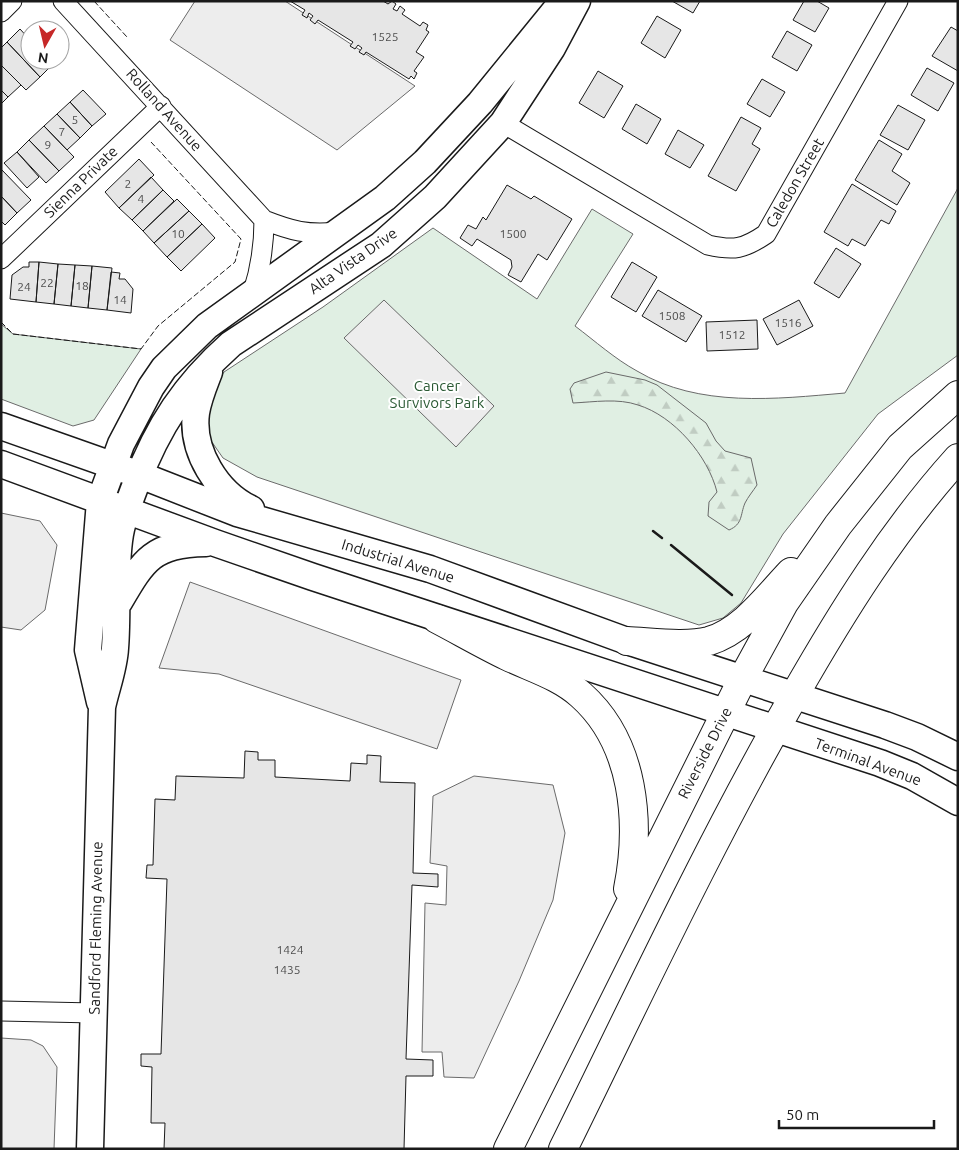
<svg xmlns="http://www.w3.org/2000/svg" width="959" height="1150" font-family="Ubuntu,sans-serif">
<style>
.green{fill:#e0efe3;stroke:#6a6a6a}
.forest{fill:url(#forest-firs);stroke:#6a6a6a}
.parking{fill:#ededed;stroke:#6a6a6a}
.building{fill:#e6e6e6;stroke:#1a1a1a}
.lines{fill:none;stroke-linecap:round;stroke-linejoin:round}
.street-casing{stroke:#1a1a1a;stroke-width:21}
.secondary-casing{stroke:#1a1a1a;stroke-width:29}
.primary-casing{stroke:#1a1a1a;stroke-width:30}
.street{stroke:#fff;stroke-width:19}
.secondary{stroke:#fff;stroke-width:26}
.primary{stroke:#fff;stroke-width:28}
.fence{stroke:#1a1a1a;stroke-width:1;stroke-dasharray:6 2.5;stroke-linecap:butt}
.wall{stroke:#1a1a1a;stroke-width:2.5}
.labels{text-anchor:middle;stroke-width:4;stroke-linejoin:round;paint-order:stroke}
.number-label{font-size:12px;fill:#4d4d4d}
.street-label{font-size:15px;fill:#1a1a1a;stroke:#fff}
.park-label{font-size:15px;fill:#2b5a34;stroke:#fff}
</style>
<defs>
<pattern id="forest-firs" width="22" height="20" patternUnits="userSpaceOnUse" patternTransform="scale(1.25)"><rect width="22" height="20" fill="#e0efe3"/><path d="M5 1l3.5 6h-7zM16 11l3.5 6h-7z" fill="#c0ccc2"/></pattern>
</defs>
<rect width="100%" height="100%" fill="#fff"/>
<path class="green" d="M958 188V355L878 414 783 534 741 603 723 618 699 625 257 477 223 458 207 435 209 396 224 372 323 307 433 228 537 299 592 209 633 234 575 326C595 341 615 359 637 371 699 408 776 399 845 393Z
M1 324 13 334 141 349 94 420 73 426 1 399Z"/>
<path class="forest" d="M606 372 645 380 657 385 706 423 716 441 725 451 751 458 757 485C753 491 748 497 745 503 740 515 743 524 729 530L708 516 709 502 717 492C708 456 674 416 638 405 618 398 594 402 573 403L570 389 574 383Z"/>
<path class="parking" d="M195 1H285L415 86 337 150 170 40Z
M384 300 494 406 456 447 344 338Z
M1 513 40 521 57 545 45 610 21 630 1 627Z
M190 582 461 680 437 749 219 674 159 668Z
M474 776 553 785 565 833 553 900 519 981 474 1078 444 1077 442 1052H422L425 903 446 905 447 866 430 863 433 796Z
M1 1038 31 1040 43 1046 57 1067 54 1149H1Z"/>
<path class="building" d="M290 1H383L388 4 392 1 396 4 393 9 397 11 400 6 405 10 402 14 420 26 423 22 428 25 426 30 429 32 416 52 424 57 414 71 417 73 414 79 411 76 409 79 366 52 364 55 359 52 362 48 358 45 355 49 350 46 353 42 318 20 315 24 310 20 313 16 309 13 307 18 302 15 305 10Z
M672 1H700L693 13Z
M804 1H817L829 8 815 32 793 20Z
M657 16 681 30 665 58 641 43Z
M951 27 958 31V71L932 56Z
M20 29 30 40V60H49L53 64 40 77 7 42Z
M787 31 812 45 797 71 772 57Z
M7 42 40 77 26 90 1 65V48Z
M1 65 21 85 8 97 1 90Z
M927 68 954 83 938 111 911 95Z
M598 71 623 86 604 118 579 103Z
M762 79 785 92 770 117 747 104Z
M1 90 8 97 1 104Z
M83 90 106 114 92 126 70 102Z
M70 102 92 126 80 138 57 114Z
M636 104 661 119 647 144 622 129Z
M898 105 925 120 908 150 880 135Z
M57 114 80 138 67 150 44 126Z
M741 117 761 128 752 144 760 149 736 191 708 176Z
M44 126 74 157 59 171 29 140Z
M678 130 704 145 690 168 665 154Z
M29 140 59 171 46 183 17 152Z
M879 140 902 154 892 171 910 183 897 205 855 180Z
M17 152 39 177 27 188 4 163Z
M139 159 154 175 119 208 105 192Z
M1 169 31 200 17 213 1 196Z
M151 177 163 190 132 220 119 208Z
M852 184 896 211 889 224 881 220 865 246 852 239 848 246 824 232Z
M507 185 531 199 534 196 572 219 547 260 538 254 521 282 508 275 512 267 511 260 477 239 472 246 460 238 468 225 476 229 483 217 486 220Z
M163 190 174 201 143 231 132 220Z
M1 196 17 213 5 225 1 221Z
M177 199 189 211 154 243 143 231Z
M189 211 202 224 167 257 154 243Z
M202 224 215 238 181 271 167 257Z
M836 248 861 264 839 298 814 283Z
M29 262H39L36 302 10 299 12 275 23 267H29Z
M39 262 58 264 54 304 36 302Z
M632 262 657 277 636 312 611 297Z
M58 264 75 265 71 306 54 304Z
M75 265 92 266 88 308 71 306Z
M92 266 112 268 107 310 88 308Z
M111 272 120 273 119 279H125L133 289 131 313 107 310Z
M658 290 702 316 686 342 642 316Z
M799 300 813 326 777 345 763 319Z
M757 320 758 349 707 351 706 322Z
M245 751 258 752V760H275V777L350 781 351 763 367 764V755L381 756 380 782 415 783 413 873 438 874V887L412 885 406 1059 433 1060V1076H406L404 1149H164L165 1123H151L152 1067 141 1066V1054H161L167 879 146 878 147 865H153L155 799 175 800 176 776 244 778Z"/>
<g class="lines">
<defs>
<path id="street" d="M63 1 264 220C292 231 307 235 337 232
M1 12 12 1
M503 123 708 245C734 251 744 249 766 234L898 1
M1 259 161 106
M253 292C261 267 264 246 264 220
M1 1011 94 1013"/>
<path id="secondary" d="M209 372C204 385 198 399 196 413 191 451 217 493 251 509
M1 426 140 475 237 513 430 569 627 641 885 725 917 737 958 757
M1 464 215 543 313 577 880 763 912 776 958 802
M119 602C144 559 153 544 206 543
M100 702 88 650 100 501 121 444 151 387 164 368 207 326 385 198 425 162 480 103 563 1
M90 1149 102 707C106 688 114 668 115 648 118 612 114 569 120 534 123 517 130 500 136 484 158 426 185 385 231 344L381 245 435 197 503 123 552 48 577 1"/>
<path id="primary" d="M437 619C460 631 484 645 507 656 532 668 560 676 581 695 635 743 641 823 628 889
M627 641C651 642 686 647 709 641 743 631 767 597 791 572
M508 1149 743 678 784 603 838 525 900 447 958 395
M563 1149C638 997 710 842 794 696 842 612 893 530 958 458"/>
</defs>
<use href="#street" class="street-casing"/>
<use href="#secondary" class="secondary-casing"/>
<use href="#primary" class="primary-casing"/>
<use href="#street" class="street"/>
<use href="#secondary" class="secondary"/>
<use href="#primary" class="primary"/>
<path class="fence" d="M94 1 127 37
M1 322 13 334 141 349 158 326 235 262 241 239 151 142"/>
<path class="wall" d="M653 531 662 538
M671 545 732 595"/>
</g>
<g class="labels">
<g class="number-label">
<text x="385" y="41">1525</text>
<text x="75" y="124">5</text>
<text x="62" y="136">7</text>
<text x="48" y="149">9</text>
<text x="128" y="188">2</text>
<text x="141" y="203">4</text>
<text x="178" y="238">10</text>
<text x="513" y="238">1500</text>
<text x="47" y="287">22</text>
<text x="82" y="290">18</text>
<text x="24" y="291">24</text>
<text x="120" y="304">14</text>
<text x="672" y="320">1508</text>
<text x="788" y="327">1516</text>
<text x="732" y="339">1512</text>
<text x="290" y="954">1424</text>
<text x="287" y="974">1435</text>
</g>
<g class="street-label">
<text transform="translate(164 110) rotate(48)" y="5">Rolland Avenue</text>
<text transform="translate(81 182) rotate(-44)" y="5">Sienna Private</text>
<text transform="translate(795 183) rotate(-60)" y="5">Caledon Street</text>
<text transform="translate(353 261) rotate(-35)" y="5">Alta Vista Drive</text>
<text transform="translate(398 561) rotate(17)" y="5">Industrial Avenue</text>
<text transform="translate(705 753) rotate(-63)" y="5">Riverside Drive</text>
<text transform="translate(868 762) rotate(20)" y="5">Terminal Avenue</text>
<text transform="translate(96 928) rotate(-89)" y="5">Sandford Fleming Avenue</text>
</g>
<g class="park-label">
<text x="437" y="391">Cancer<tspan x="437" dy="17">Survivors Park</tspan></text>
</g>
</g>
<rect width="959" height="1150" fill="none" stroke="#1a1a1a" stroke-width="5"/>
<g transform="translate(45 45) rotate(188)"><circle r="24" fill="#ffffff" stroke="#a3a3a3"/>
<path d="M0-4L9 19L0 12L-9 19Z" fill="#c62828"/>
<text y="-8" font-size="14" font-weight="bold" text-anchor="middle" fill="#1a1a1a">N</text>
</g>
<path d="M779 1120v8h155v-8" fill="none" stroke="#1a1a1a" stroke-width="2.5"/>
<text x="786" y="1120" font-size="15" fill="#1a1a1a" stroke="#ffffff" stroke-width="4" paint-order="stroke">50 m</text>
</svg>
